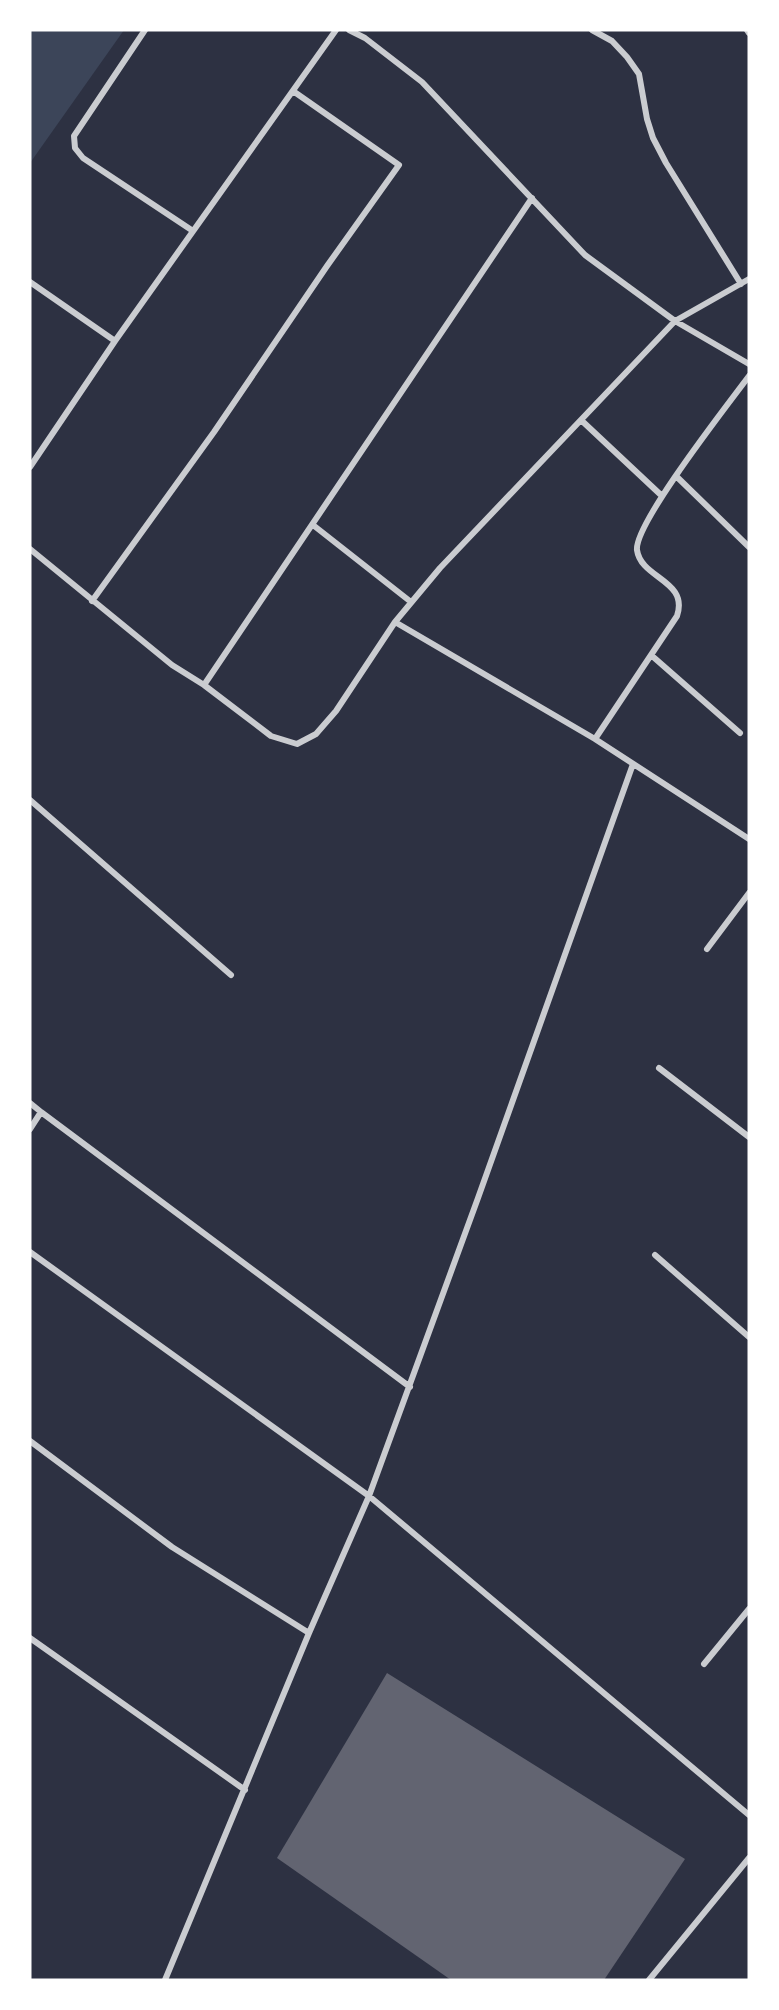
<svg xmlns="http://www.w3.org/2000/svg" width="779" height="2010" font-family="Quicksand,sans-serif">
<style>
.green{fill:#3c4559}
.building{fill:#626471}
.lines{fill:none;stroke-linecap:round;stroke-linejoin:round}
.minor{stroke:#caccd0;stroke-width:6}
</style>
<rect width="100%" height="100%" fill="#2d3142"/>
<path class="green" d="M30 30H124L30 163Z"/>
<path class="building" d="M387 1673 685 1859 604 1980H451L277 1858Z"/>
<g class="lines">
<path class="minor" d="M145 30 74 136 75 148 83 158 193 231
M349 30 365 38 422 82 585 255 675 321 749 364
M592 30 612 41 627 57 639 74 647 119 653 138 666 163 741 284
M747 30 749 33
M30 282 115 341
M581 420 662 496
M30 467 115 341 336 30
M676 476 749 547
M313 525 411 602
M30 549 172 665 204 685 271 736 297 744 316 734 336 711 395 622 440 568 675 321 749 279
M92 601 214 432 327 266 399 165 293 91
M395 622 595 739 749 839
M651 655 740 733
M204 685 532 198
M595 739 677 616C689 580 641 579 637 550 634 524 729 403 749 376
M30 800 231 975
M707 949 749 893
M659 1068 749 1137
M30 1103 41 1112 30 1129
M41 1112 410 1387
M30 1252 369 1496 749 1815
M655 1255 749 1337
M30 1441 172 1547 309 1633
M30 1638 245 1790
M704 1664 749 1609
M165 1980 309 1633 369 1496 478 1198 633 764
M649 1980 749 1858"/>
</g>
<rect width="779" height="2010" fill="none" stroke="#ffffff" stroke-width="63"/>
</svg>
